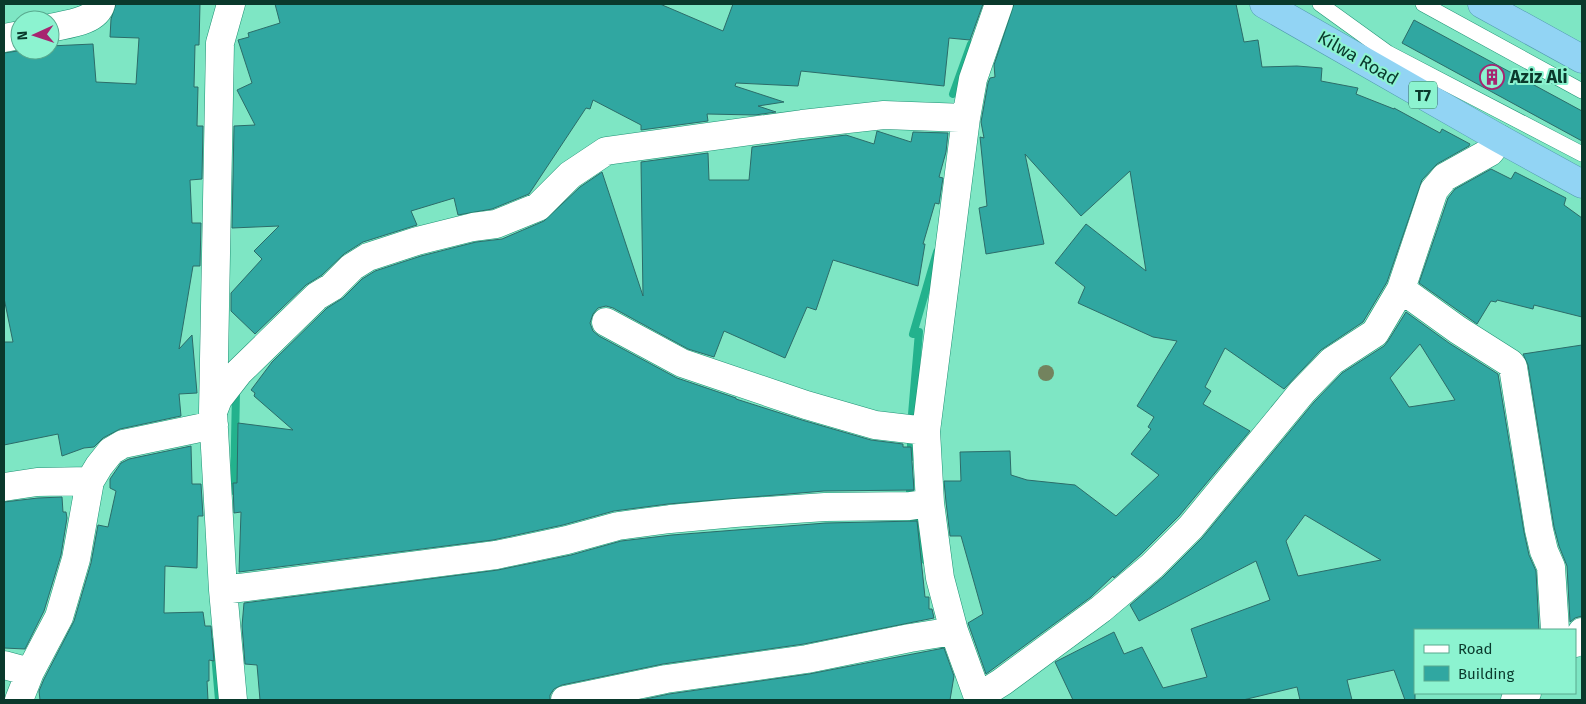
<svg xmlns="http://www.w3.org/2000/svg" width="1586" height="704" font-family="'Fira Sans',sans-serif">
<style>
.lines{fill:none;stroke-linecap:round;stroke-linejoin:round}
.stream{stroke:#23b28d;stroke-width:8}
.building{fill:#30a7a1;stroke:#2c6c69;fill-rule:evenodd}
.service-casing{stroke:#1e9274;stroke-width:16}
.minor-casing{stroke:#1e9274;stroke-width:29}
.trunk-casing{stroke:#5097ad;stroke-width:29}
.service{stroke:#fff;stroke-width:15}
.minor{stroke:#fff;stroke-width:28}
.trunk{stroke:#92d4f4;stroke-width:28}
.tree{fill:#73835e}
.labels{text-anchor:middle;stroke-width:4;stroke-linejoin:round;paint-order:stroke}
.shield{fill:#8cf3d0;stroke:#31715d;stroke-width:1}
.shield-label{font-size:16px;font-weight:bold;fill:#0a392c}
.street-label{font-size:18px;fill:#0a392c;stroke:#8cf3d0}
.poi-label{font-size:18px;font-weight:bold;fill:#0a392c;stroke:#8cf3d0;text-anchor:start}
</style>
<rect width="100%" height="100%" fill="#7ee6c4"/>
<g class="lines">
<path class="stream" d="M953 94 971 44
M913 334 937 252
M911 426 919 332
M911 457V444
M910 481V506L925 560
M234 491 236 392
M214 642 219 700"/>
</g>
<path class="building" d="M116 4H200L199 45H195L194 87H198L197 126H203L202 179 190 180 192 223H201L200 266H193L179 349 192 335 197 393 179 394 181 416 120 429 103 438 94 447 84 448 62 456 58 434 4 445V342H13L4 298V53L24 50H50V46L93 44 96 82 136 84 139 38 110 37 111 19Z
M275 4H660L723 31 733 4H983L970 40 949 38 944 86 801 71 798 86 736 83 735 86 784 102 758 106 776 112 755 115 707 114 708 121 641 130V125L593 100 590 109 586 108 529 194 492 209 458 215 454 198 411 211 417 225 363 242 344 254 322 275 306 285 255 334 231 311V293L262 259 254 251 279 226 232 228 234 126 255 125 237 90 252 83 238 40 249 37 248 33 280 23Z
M1014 4H1236L1244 42 1258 40 1262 67 1297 66 1322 68 1321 81 1358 88 1356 94 1394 109V108L1440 133 1442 129 1470 144 1469 146 1437 164 1422 180 1387 282 1363 322 1321 350 1284 389 1225 348 1205 387 1211 391 1203 404 1250 431 1179 516 1141 554 1114 578 1113 576 1091 597 986 674 968 623 983 614 961 536H950L946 502 944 481H961L960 452 1010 451 1011 475 1027 480 1075 485 1116 516 1159 475 1131 454 1151 429 1148 427 1154 417 1137 406 1177 341 1153 337 1078 303 1085 287 1055 263 1086 224 1146 271 1130 171 1081 216 1025 154 1044 244 986 254 979 208 987 206 980 137 984 138 981 122 988 83 990 78 995 77 994 65Z
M1414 20 1582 111V141L1402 43Z
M877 131 911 142 913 132 948 133 946 152 939 177 943 178 939 204 935 203 923 244H925L918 286 833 260 816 310 807 307 785 358 724 331 714 357 688 349 613 308 606 306 598 308 593 314 590 323 593 331 599 336 677 378 736 398V399L802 420 871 440 903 444V447H911L914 490 824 491 668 504 614 511 563 525 493 540 239 572 241 512 234 513 233 483H237L238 423 293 430 254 396 255 393 251 390 272 362 327 308 343 298 362 279 375 271 421 256 476 242 502 239 544 221 580 187 602 172 643 296 641 162 708 153 709 180H749L752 147 846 135 874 144Z
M1491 169 1511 179 1515 172 1566 198 1564 205 1582 218V317L1534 305 1533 309 1497 300 1496 302 1491 301 1477 324 1419 283 1448 198 1455 189Z
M1406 312 1449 343 1498 374 1524 532 1529 555 1536 571 1539 630H1415V700H1405L1394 670 1347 680 1352 700H1300L1297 687 1243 700H1073L1055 662 1114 632 1124 654 1142 647 1163 688 1207 677 1191 629 1270 600 1256 561 1139 621 1130 605 1163 577 1202 538 1314 402 1342 373 1384 346 1388 341ZM1420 344 1455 400 1409 407 1390 378ZM1305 515 1381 560 1298 576 1286 541Z
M1582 345V616L1575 618 1570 622 1567 566 1559 546 1554 527 1528 365 1523 354Z
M191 446 192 484H201L203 516H198L197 568 165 566 164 613 203 612 205 626H211L214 661 209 660V681H207L208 700H40L39 691 44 679 74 621 91 563 98 525 108 527 116 491 110 488V479L121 463 129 459Z
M62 497 63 512H66L67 518 61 555 44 611 25 649 4 648V502L38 498Z
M917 521 925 597H929V609H932L934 618 804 644 663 664 562 685 554 689 550 695V700H260L257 665 245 664 242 626 244 603 498 570 571 555 621 541 672 535 826 523Z
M944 648 954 676 950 700H641L669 694 809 674Z"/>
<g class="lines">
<defs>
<path id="service" d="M1320 4 1388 53 1582 154
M1423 4 1582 91"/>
<path id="minor" d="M231 4 220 43 213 412 223 590 233 700
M50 28C67 24 96 22 101 4
M4 38 20 35
M1401 289 1458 330 1510 363 1513 367 1539 530 1544 551 1551 567 1555 630
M606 322 682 363 806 405 875 425 926 431
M213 412 218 399 239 372 317 296 332 287 352 267 368 257 417 241 473 227 496 224 538 207 570 175 606 151 802 124 884 115 966 118
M4 487 37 482 90 481
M223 590 496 555 567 540 618 526 670 519 735 513 825 507 910 506 930 503
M1575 643 1582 632
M4 665 30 672
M978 697 1002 682 1101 609 1152 566 1191 527 1302 392 1332 361 1375 333 1401 289 1434 190 1445 177 1490 152 1500 139
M19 700 30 672 59 617 76 559 90 481 99 466 111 451 123 444 214 425
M565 700 666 679 807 659 910 638 954 631
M979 700 954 631 940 578 930 503 926 431 966 118 973 79 999 4
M1515 700 1527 693"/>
<path id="trunk" d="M1264 4 1500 139 1582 184
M1482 4 1582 59"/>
</defs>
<use href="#service" class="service-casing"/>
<use href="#minor" class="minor-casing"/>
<use href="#trunk" class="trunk-casing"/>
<use href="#service" class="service"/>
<use href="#minor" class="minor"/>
<use href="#trunk" class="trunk"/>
</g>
<circle class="tree" cx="1046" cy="373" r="8"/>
<defs>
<symbol id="building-ring" viewBox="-11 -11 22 22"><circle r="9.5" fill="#8cf3d0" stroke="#a72470" stroke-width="1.5"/><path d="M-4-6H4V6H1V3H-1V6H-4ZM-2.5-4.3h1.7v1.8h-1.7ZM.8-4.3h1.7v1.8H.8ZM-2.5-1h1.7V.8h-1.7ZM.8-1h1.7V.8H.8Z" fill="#a72470"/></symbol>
</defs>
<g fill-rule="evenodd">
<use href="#building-ring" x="1478" y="63" width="28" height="28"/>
</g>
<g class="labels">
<rect class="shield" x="1409" y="81.5" width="28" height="27" rx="4"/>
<g class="shield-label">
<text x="1423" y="101">T7</text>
</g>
<g class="street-label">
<text transform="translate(1358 58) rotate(30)" y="6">Kilwa Road</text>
</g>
<g class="poi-label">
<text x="1510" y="83">Aziz Ali</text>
</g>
</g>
<rect width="1586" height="704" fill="none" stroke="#0a392c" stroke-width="10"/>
<rect x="1414" y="629" width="162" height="65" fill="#8cf3d0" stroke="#58a98e"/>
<rect x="1424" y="645" width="25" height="8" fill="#ffffff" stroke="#58a98e"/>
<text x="1458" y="654" font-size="15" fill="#0a392c">Road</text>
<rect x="1424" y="666" width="25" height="15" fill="#30a7a1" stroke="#58a98e"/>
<text x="1458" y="679" font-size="15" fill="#0a392c">Building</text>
<g transform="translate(35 35) rotate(267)"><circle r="24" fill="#8cf3d0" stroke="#58a98e"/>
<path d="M0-4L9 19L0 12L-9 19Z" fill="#a72470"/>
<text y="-8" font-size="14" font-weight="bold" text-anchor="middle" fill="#0a392c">N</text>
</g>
</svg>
